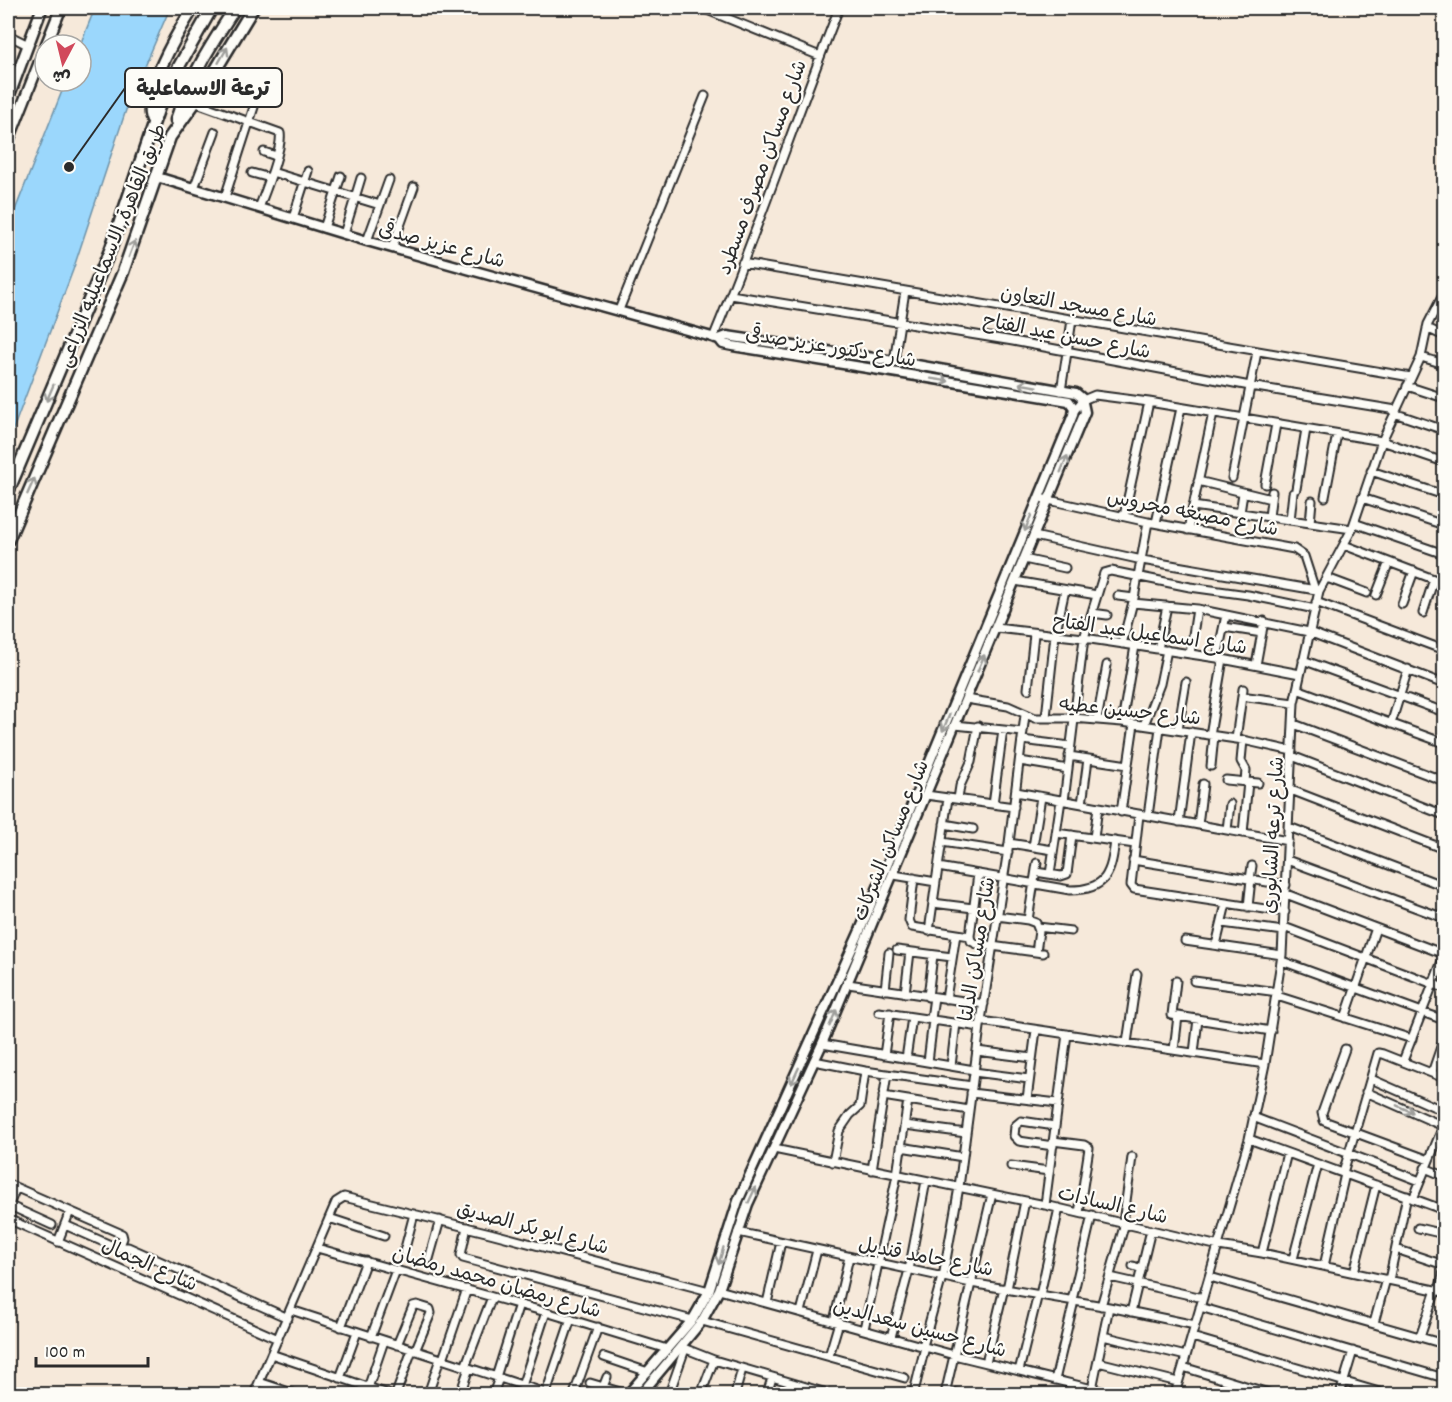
<svg xmlns="http://www.w3.org/2000/svg" width="1452" height="1402" font-family="Dekko,'Playpen Sans Arabic',sans-serif">
<style>
.water{fill:#9bd7fc;stroke:#6e92a8;stroke-width:1.5}
.lines{fill:none;stroke-linecap:round;stroke-linejoin:round}
.minor-casing{stroke:#2b2b2b;stroke-width:11}
.tertiary-casing{stroke:#2b2b2b;stroke-width:13}
.secondary-casing{stroke:#2b2b2b;stroke-width:14}
.primary-casing{stroke:#2b2b2b;stroke-width:15}
.minor{stroke:#fdfcf7;stroke-width:7}
.tertiary{stroke:#fdfcf7;stroke-width:8}
.secondary{stroke:#fdfcf7;stroke-width:9}
.primary{stroke:#fdfcf7;stroke-width:10}
.oneway{stroke:#9e9e9b}
.labels{text-anchor:middle;stroke-width:4.5;stroke-linejoin:round;paint-order:stroke}
.street-label{font-size:20px;fill:#2b2b2b;stroke:#fdfcf7}
.leader{fill:none;stroke:#2b2b2b;stroke-width:2}
.callout-dot{fill:#2b2b2b;stroke:#fdfcf7;stroke-width:2}
.callout{fill:#fdfcf7;stroke:#2b2b2b;stroke-width:2}
.callout-label{font-size:21px;text-anchor:middle;font-weight:bold;fill:#2b2b2b}
</style>
<rect width="100%" height="100%" fill="#f6e9da"/>
<filter id="ink" filterUnits="userSpaceOnUse"><feTurbulence type="fractalNoise" baseFrequency=".0167" numOctaves="2"/><feDisplacementMap in="SourceGraphic" scale="12" xChannelSelector="R" yChannelSelector="G"/><feConvolveMatrix kernelMatrix="1 2 1 2 8 2 1 2 1" color-interpolation-filters="sRGB"/></filter>
<g filter="url(#ink)">
<path class="water" d="M95 8H170L127 107 73 270 8 443V228L66 81H81L80 45Z"/>
<g class="lines">
<defs>
<path id="minor" d="M702 8 820 56
M8 35 28 45
M194 102 280 133C283 148 265 192 259 208
M264 152 276 156
M272 172 380 205
M252 173 270 178
M194 188 215 132
M225 197 254 107
M293 218 308 171
M324 228 341 176
M344 234 361 178
M367 241 389 180
M392 248 414 187
M742 263 1411 377
M731 295 1013 341 1250 386 1396 410
M619 310 705 96
M1427 328 1444 336
M713 338C758 230 796 117 839 8
M1421 357 1444 364
M894 361 905 291
M1407 386 1444 398
M1061 391 1072 320
M1074 411 1083 400 1095 395 1149 402 1382 441 1444 462
M1394 413 1444 430
M1371 471 1444 495
M1232 478 1257 352
M1198 481 1271 499
M1265 484 1276 424
M1296 489 1306 429
M1325 497 1337 434
M1362 498 1444 525
M1044 499 1148 522 1294 549 1304 556 1315 590
M1193 506 1352 529
M1240 513 1243 493
M1124 516 1149 402
M1269 517 1272 492
M1290 520 1293 493
M1156 523 1181 408
M1310 523 1312 501
M1354 523 1444 554
M1188 530 1213 413
M1034 536 1142 560 1316 590
M1344 545 1444 583
M1024 559 1065 568
M1327 578 1367 593
M1015 581 1097 595
M1376 595 1389 562
M1118 596 1134 598
M1316 602 1444 650
M1133 603 1197 609 1309 632 1444 684
M1402 604 1414 571
M1092 613 1107 615
M1423 613 1434 579
M1443 621 1444 617
M1224 627 1262 633
M996 628 1084 638 1217 658 1300 674
M1122 644 1134 598 1148 522
M1158 649 1167 606
M1190 654 1197 609
M1217 658 1226 615
M1303 660 1444 712
M1256 665 1264 621
M1028 689 1034 634
M1297 689 1444 743
M1248 697 1294 703
M966 699 1008 706 1035 718H1073L1122 722 1243 740 1292 751
M1046 717 1055 635 1065 590
M1097 720 1107 665
M1122 722 1135 646
M1294 724 1444 781
M1391 724 1408 669
M955 725 1023 732
M1144 725 1160 684 1167 650
M1178 730 1186 682
M1210 735 1223 659
M1236 739 1243 689
M1022 740 1070 746
M1243 740 1241 761 1246 770 1245 782
M1069 756 1128 765
M1292 756 1444 815
M1020 761 1068 769
M1211 766 1214 736
M1226 780 1258 783
M1291 790 1444 849
M1016 792 1288 841
M926 795 1014 807
M958 799 960 786 971 762 978 726
M1064 801 1084 638 1104 573 1111 571 1190 587 1248 595 1315 609
M993 804 1003 730
M1082 804 1088 759
M1121 812 1134 724
M1139 815 1131 885 1134 889 1285 912
M1148 816 1160 728
M1179 822 1191 732
M944 824 973 829
M1198 825 1203 784
M1289 827 1444 886
M1227 830 1230 804
M1056 833 1135 844
M1243 833 1248 782
M1094 838 1098 807
M942 842 1008 852
M1009 843 1053 850
M1033 847 1041 797
M1133 860 1286 885
M1287 860 1444 918
M938 867 1070 890C1107 890 1111 873 1115 841
M1036 872 1061 876 1067 874 1072 835
M1050 874 1061 800
M894 875 936 882
M914 878 909 920 912 927 970 936
M1250 879 1252 866
M1286 894 1444 954
M933 903 973 908
M1248 907 1251 879
M997 916 1028 920 1036 923 1039 931 1036 952
M1028 920 1037 863
M1222 923 1284 931
M1038 927 1071 931
M1284 927 1444 988
M929 931 948 798
M970 936 971 941 977 944 1043 953
M970 936 978 874
M1185 941 1282 955
M1216 945 1226 904
M897 950 952 957
M1282 961 1444 1020
M1176 981 1172 1015 1271 1031
M1194 981 1278 992
M848 984 984 1004
M885 990 889 953
M905 993 910 952
M1277 996 1412 1039
M928 997 933 955
M946 999 956 934
M879 1012 980 1027
M1345 1018 1376 928
M931 1019 934 997
M981 1021 1265 1064
M1127 1043 1137 974
M822 1044 974 1070
M1345 1049 1322 1113 1324 1121 1429 1160
M1174 1050 1178 1016
M977 1051 1032 1058
M1194 1053 1198 1019
M884 1055 890 1013
M906 1059 912 1017
M814 1061 865 1071 972 1086
M1403 1061 1444 956
M928 1062 933 1020
M951 1066 956 1023
M974 1072 1029 1079
M1432 1073 1444 1038
M1371 1079 1444 1111
M1366 1092 1443 1126
M971 1093 1058 1103
M883 1096 969 1110
M1027 1099 1036 1030
M1253 1117 1420 1181
M905 1125 966 1133
M1249 1139 1444 1210
M1053 1141 1084 1145 1089 1148 1079 1213
M1053 1146 1019 1141 1014 1136 1015 1126 1021 1121 1055 1126
M901 1147 963 1157
M774 1149 1045 1205 1219 1246 1262 1253 1444 1292
M833 1162 839 1131 850 1115 860 1106 865 1071
M1011 1166 1049 1171
M1425 1168 1444 1176
M872 1170 887 1074
M1343 1173 1378 1053 1383 1054 1444 1078
M8 1184 122 1234 123 1238 119 1248
M1413 1199 1444 1124
M8 1205 52 1225
M9 1205 16 1188
M1045 1205 1067 1034
M329 1218 384 1236
M8 1219 278 1339
M1123 1223 1132 1157
M65 1225 115 1247H128L288 1318
M467 1227 461 1255 463 1258 692 1320
M1418 1228 1444 1234
M738 1232 971 1283 1109 1307 1195 1325
M58 1242 70 1211
M317 1248 546 1312 667 1349
M1396 1249 1444 1265
M404 1252 414 1214
M1262 1253 1287 1153
M429 1259 440 1220
M1293 1259 1318 1164
M1133 1266 1142 1269
M1324 1266 1345 1174
M1354 1272 1376 1185
M943 1277 959 1187 980 1027 1009 843 1025 715
M1110 1277 1203 1298
M1210 1277 1444 1344
M1389 1280 1407 1196
M1007 1289 1025 1201
M719 1290 954 1355 1113 1394
M1439 1291 1444 1271
M1040 1295 1059 1208
M1072 1300 1092 1215
M767 1303 781 1242
M1101 1306 1125 1223
M1200 1307 1444 1378
M291 1310 549 1394
M801 1312 817 1250
M1131 1312 1151 1230
M702 1321 905 1378
M834 1321 849 1257
M1374 1323 1386 1279
M341 1327 366 1261
M864 1329 897 1175 908 1100
M1103 1336 1186 1356
M371 1337 396 1270
M891 1337 909 1270 926 1181
M1192 1337 1386 1394
M1420 1337 1436 1290
M397 1345 413 1306 417 1305 430 1309 431 1313 415 1351
M923 1346 942 1277
M681 1347 714 1360 830 1394
M271 1354 388 1394
M829 1356 839 1322
M604 1357 648 1372
M443 1359 467 1289
M1098 1362 1178 1382
M986 1363 1004 1288
M465 1367 492 1297
M1183 1367 1272 1394
M1019 1371 1038 1294
M496 1377 519 1304
M340 1378 357 1332
M1055 1380 1074 1301
M259 1382 295 1394
M590 1383 627 1394
M522 1386 546 1312
M603 1387 607 1377
M368 1388 384 1341
M1092 1389 1109 1307
M946 1391 960 1394
M914 1392 925 1347
M546 1393 571 1319
M254 1394 336 1202 344 1197 490 1233 709 1291
M396 1394 412 1350
M428 1394 440 1359
M460 1394 469 1368
M493 1394 499 1378
M574 1394 598 1327
M669 1394 685 1349
M701 1394 714 1360
M735 1394 742 1369
M767 1394 772 1378
M945 1394 992 1194
M1175 1394 1249 1139 1265 1064 1282 955 1294 703 1319 591 1352 529 1382 441 1421 357 1428 324 1444 293
M1340 1394 1353 1351"/>
<path id="tertiary" d="M157 177 367 241 719 339 723 344 733 346 1069 401 1074 408 1073 415 859 933 738 1201 709 1291 693 1319 628 1394
M641 1394 702 1321 719 1290 748 1204 822 1044 1085 412 1082 398 1076 393 894 361 727 336 719 339"/>
<path id="secondary" d="M46 45 61 8
M8 99 42 8
M8 142 45 48"/>
<path id="primary" d="M176 120C189 79 212 43 235 8
M153 122C137 99 180 29 193 8
M8 492 111 248 159 107 178 68 212 8
M8 540 123 272 170 137 201 94 253 8"/>
</defs>
<use href="#minor" class="minor-casing"/>
<use href="#tertiary" class="tertiary-casing"/>
<use href="#secondary" class="secondary-casing"/>
<use href="#primary" class="primary-casing"/>
<use href="#minor" class="minor"/>
<use href="#tertiary" class="tertiary"/>
<use href="#secondary" class="secondary"/>
<use href="#primary" class="primary"/>
</g>
<defs><path id="oneway-shaft" d="M-6 0H5M1.5-3L5.5 0L1.5 3" fill="none" stroke-width="1.6" stroke-linecap="round" stroke-linejoin="round" transform="scale(1.5)"/></defs>
<g class="oneway">
<use href="#oneway-shaft" transform="translate(223 55) rotate(-60)"/>
<use href="#oneway-shaft" transform="translate(132 249) rotate(-69)"/>
<use href="#oneway-shaft" transform="translate(940 380) rotate(9)"/>
<use href="#oneway-shaft" transform="translate(1028 385) rotate(-170)"/>
<use href="#oneway-shaft" transform="translate(50 393) rotate(113)"/>
<use href="#oneway-shaft" transform="translate(1064 464) rotate(-68)"/>
<use href="#oneway-shaft" transform="translate(31 486) rotate(-66)"/>
<use href="#oneway-shaft" transform="translate(1028 523) rotate(112)"/>
<use href="#oneway-shaft" transform="translate(981 663) rotate(-67)"/>
<use href="#oneway-shaft" transform="translate(946 723) rotate(113)"/>
<use href="#oneway-shaft" transform="translate(833 1018) rotate(-67)"/>
<use href="#oneway-shaft" transform="translate(795 1076) rotate(115)"/>
<use href="#oneway-shaft" transform="translate(1405 1109) rotate(24)"/>
<use href="#oneway-shaft" transform="translate(752 1195) rotate(-65)"/>
<use href="#oneway-shaft" transform="translate(721 1256) rotate(106)"/>
</g>
</g>
<g class="labels">
<g class="street-label">
<text transform="translate(761 167) rotate(-70)" y="7">شارع مساكن مصرف مسطرد</text>
<text transform="translate(442 244) rotate(15)" y="7">شارع عزيز صدقى</text>
<text transform="translate(111 245) rotate(-68)" y="7">طريق القاهرة, الاسماعيليه الزراعى</text>
<text transform="translate(1079 305) rotate(10)" y="7">شارع مسجد التعاون</text>
<text transform="translate(1067 335) rotate(11)" y="7">شارع حسن عبد الفتاح</text>
<text transform="translate(831 346) rotate(9)" y="7">شارع دكتور عزيز صدقى</text>
<text transform="translate(1193 512) rotate(11)" y="7">شارع مصبغه محروس</text>
<text transform="translate(1150 633) rotate(8)" y="7">شارع اسماعيل عبد الفتاح</text>
<text transform="translate(1130 710) rotate(6)" y="7">شارع حسين عطيه</text>
<text transform="translate(1272 835) rotate(-87)" y="7">شارع ترعه الشابورى</text>
<text transform="translate(890 840) rotate(-68)" y="7">شارع مساكن الشركات</text>
<text transform="translate(976 949) rotate(-81)" y="7">شارع مساكن الدلتا</text>
<text transform="translate(1113 1204) rotate(13)" y="7">شارع السادات</text>
<text transform="translate(533 1227) rotate(15)" y="7">شارع ابو بكر الصديق</text>
<text transform="translate(926 1256) rotate(11)" y="7">شارع حامد قنديل</text>
<text transform="translate(150 1264) rotate(24)" y="7">شارع الجمال</text>
<text transform="translate(497 1281) rotate(16)" y="7">شارع رمضان محمد رمضان</text>
<text transform="translate(920 1327) rotate(15)" y="7">شارع حسين سعدالدين</text>
</g>
</g>
<path class="leader" d="M69 167L125 88"/>
<circle class="callout-dot" cx="69" cy="167" r="6"/>
<rect class="callout" x="125" y="68" width="157" height="39" rx="6"/>
<g class="callout-label">
<text x="203" y="95">ترعة الاسماعلية</text>
</g>
<rect width="1452" height="1402" fill="none" stroke="#fdfcf7" stroke-width="30"/>
<rect x="15" y="15" width="1422" height="1372" fill="none" stroke="#2b2b2b" stroke-width="2" filter="url(#ink)"/>
<g transform="translate(63 63) rotate(187)"><circle r="28" fill="#fdfcf7" stroke="#a9a8a5" stroke-width="1.5"/>
<path d="M0-4.5L10 22L0 15L-10 22Z" fill="#d1495b"/>
<text y="-9" font-size="16" font-weight="bold" text-anchor="middle" fill="#2b2b2b">ش</text>
</g>
<path d="M36 1357v9h112v-9" fill="none" stroke="#2b2b2b" stroke-width="3"/>
<text x="45" y="1357" font-size="18" fill="#2b2b2b" stroke="#fdfcf7" stroke-width="4.5" paint-order="stroke">100 m</text>
</svg>
